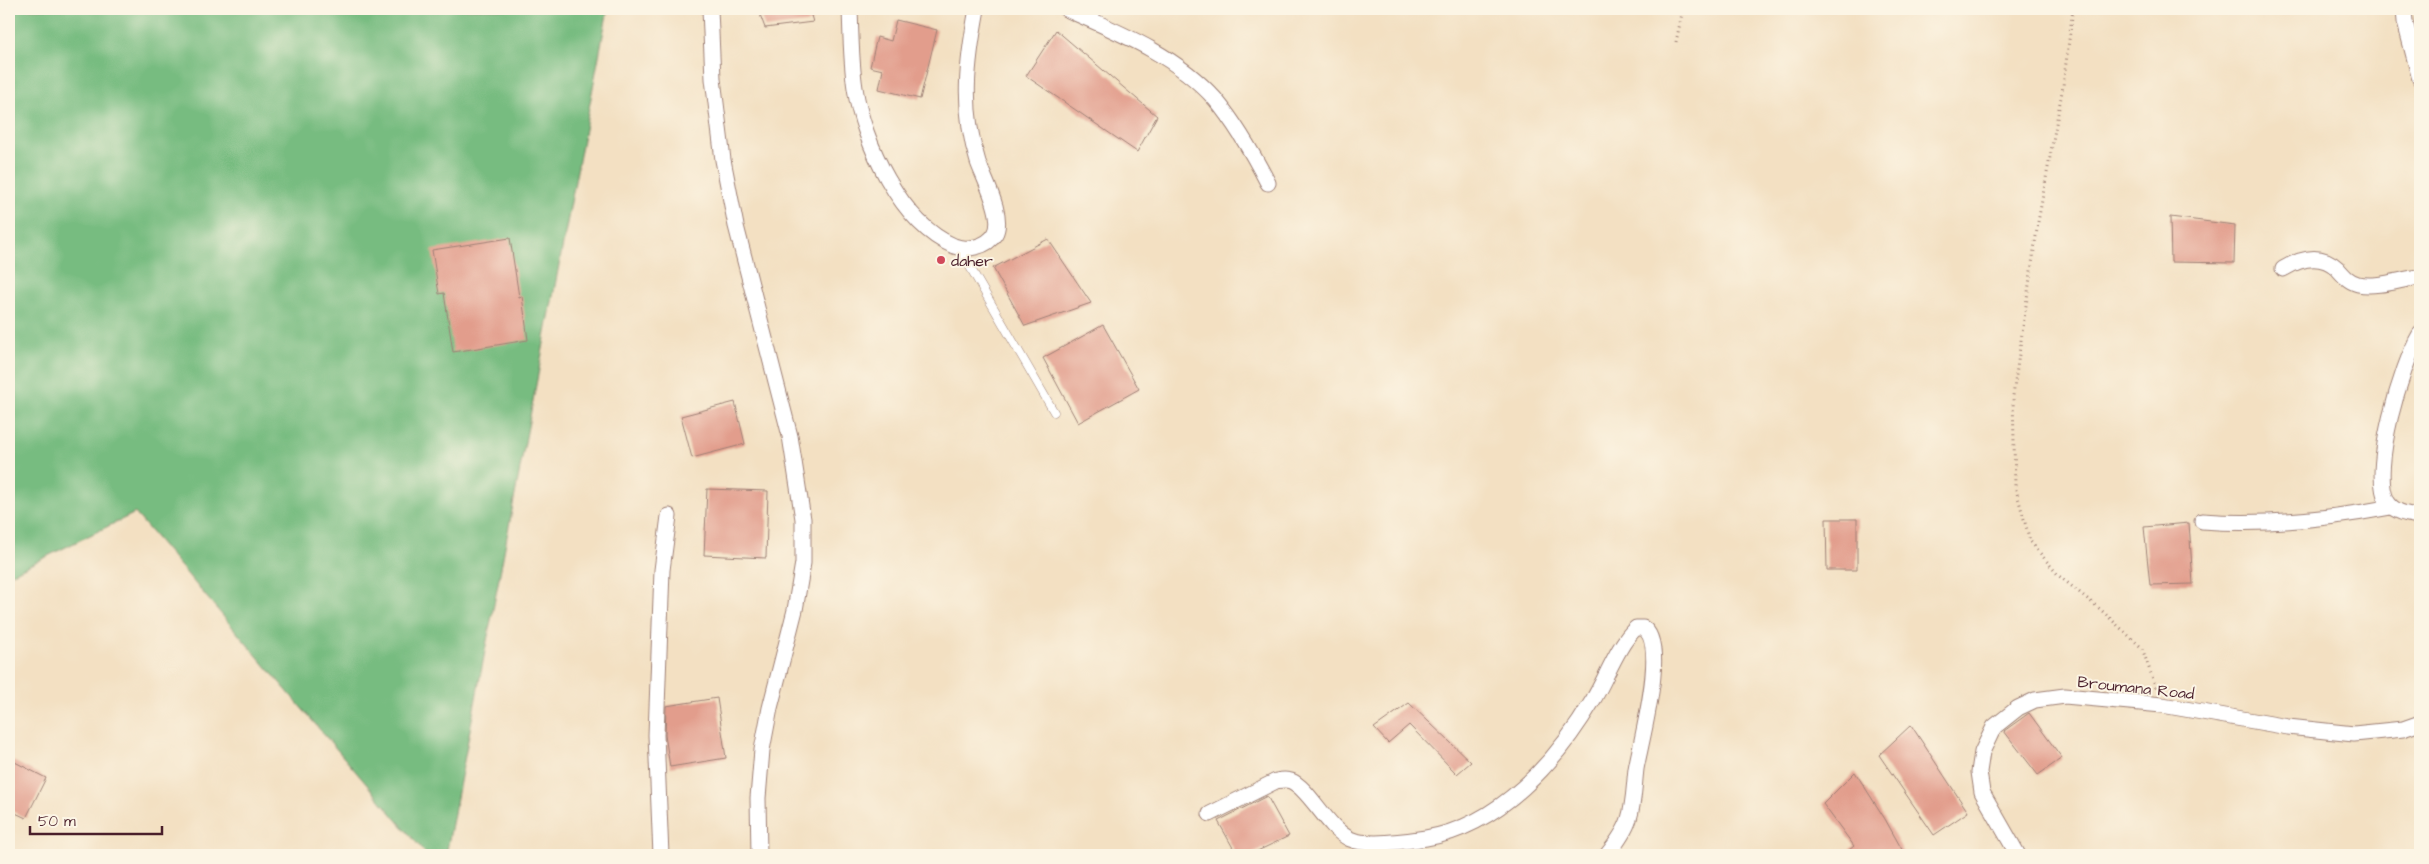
<svg xmlns="http://www.w3.org/2000/svg" width="2429" height="864" font-family="'Architects Daughter',sans-serif">
<style>
.forest{fill:#77bc80;stroke:#606e56}
.building{fill:#e29d8c}
.lines{fill:none;stroke-linecap:round;stroke-linejoin:round}
.lane-casing{stroke:#9e8076;stroke-width:9}
.street-casing{stroke:#9e8076;stroke-width:17}
.path{stroke:#9e8076;stroke-width:3;stroke-dasharray:1 4;stroke-linecap:butt}
.lane{stroke:#fff;stroke-width:8}
.street{stroke:#fff;stroke-width:15}
.poi-dot{fill:#d1495b;stroke:#fcf5e5;stroke-width:2}
.labels{text-anchor:middle;stroke-width:4;stroke-linejoin:round;paint-order:stroke}
.poi-label{font-size:16px;fill:#4a1f2b;stroke:#fcf5e5;text-anchor:start}
.street-label{font-size:16px;fill:#4a1f2b;stroke:#fcf5e5}
</style>
<rect width="100%" height="100%" fill="#fcf5e5"/>
<filter id="ink" filterUnits="userSpaceOnUse"><feTurbulence type="fractalNoise" baseFrequency=".02" numOctaves="2"/><feDisplacementMap in="SourceGraphic" scale="10" xChannelSelector="R" yChannelSelector="G"/><feConvolveMatrix kernelMatrix="1 2 1 2 8 2 1 2 1" color-interpolation-filters="sRGB"/></filter>
<filter id="wash" filterUnits="userSpaceOnUse"><feTurbulence type="fractalNoise" baseFrequency=".0096" numOctaves="4" result="noise"/><feDisplacementMap in="SourceGraphic" scale="20" xChannelSelector="R" yChannelSelector="G"/><feGaussianBlur stdDeviation="1.12" result="paint"/><feColorMatrix in="noise" values="0 0 0 0 0 0 0 0 0 0 0 0 0 0 0 0 0 1.4 0 .05"/><feComposite in="paint" operator="in"/></filter>
<g filter="url(#wash)">
<rect width="100%" height="100%" fill="#f3e0c2"/>
<path class="forest" d="M9 9H608L446 855H427L135 513 9 575Z"/>
<g id="blocks">
<path class="building" d="M758 9H809L813 22 765 28Z
M896 20 937 30 920 99 879 89 883 70 870 67 877 37 891 41Z
M1056 30 1157 116 1137 152 1026 76Z
M2170 217 2235 225 2234 263 2171 262Z
M510 238 519 297 522 296 528 340 453 352 444 293 439 294 432 250Z
M1048 239 1091 303 1025 326 993 268Z
M1103 325 1139 389 1078 423 1043 358Z
M735 402 745 444 692 458 681 416Z
M707 489 768 491 766 558 704 555Z
M1826 519H1857V570H1827Z
M2189 523 2193 584 2150 585 2144 527Z
M717 698 726 758 670 767 665 735 666 706Z
M1409 703 1471 762 1457 774 1409 725 1388 743 1374 728Z
M2029 713 2062 758 2038 775 2004 731Z
M1911 725 1968 812 1934 835 1879 755Z
M9 759 46 778 26 818 9 810Z
M1855 772 1885 819 1905 855H1843L1854 846 1823 804Z
M1267 796 1289 836 1249 855H1237L1218 821Z"/>
</g>
</g>
<g filter="url(#ink)">
<use href="#blocks" fill-opacity="0" stroke="#9e8076" stroke-width="1"/>
<g class="lines">
<defs>
<path id="lane" d="M959 248 1054 412"/>
<path id="street" d="M710 9 713 79 723 160 736 226 790 436 803 519V563L795 610 770 708 762 750 758 798 759 855
M850 9C851 35 851 62 855 88 863 142 901 224 954 246 967 251 987 247 995 234 1005 217 984 179 978 162 961 108 967 62 977 9
M1066 9C1118 32 1176 55 1215 99 1236 124 1253 154 1268 183
M2404 9 2405 22 2420 79
M2283 269C2301 258 2321 253 2337 268 2343 275 2349 282 2358 284 2378 288 2401 279 2420 277
M2420 334C2402 364 2370 470 2387 501 2393 512 2408 515 2420 516
M2202 521C2265 526 2329 519 2391 507
M1210 814 1276 781C1281 780 1286 779 1291 781 1309 788 1327 828 1350 839 1368 847 1407 841 1426 838 1499 826 1557 761 1593 700 1606 679 1618 644 1636 628H1643C1669 642 1640 744 1636 769 1634 786 1634 803 1629 819 1625 832 1615 845 1607 855
M661 855 656 735 662 570 669 516
M2018 855 1982 792 1979 772 1982 752 1994 727 2018 708 2035 700 2065 696 2162 705 2288 727 2354 734 2403 729 2420 723"/>
</defs>
<use href="#lane" class="lane-casing"/>
<use href="#street" class="street-casing"/>
<path class="path" d="M2073 9 2063 86 2038 222 2013 396 2015 486 2030 541 2059 576 2100 609 2142 648 2156 688
M1676 42 1683 9"/>
<use href="#lane" class="lane"/>
<use href="#street" class="street"/>
</g>
</g>
<circle class="poi-dot" cx="941" cy="260" r="5"/>
<g class="labels">
<g class="poi-label">
<text x="951" y="266">daher</text>
</g>
<g class="street-label">
<text transform="translate(2136 687) rotate(6)" y="6">Broumana Road</text>
</g>
</g>
<rect width="2429" height="864" fill="none" stroke="#fcf5e5" stroke-width="30"/>
<path d="M30 826v8h132v-8" fill="none" stroke="#4a1f2b" stroke-width="2.5"/>
<text x="38" y="826" font-size="15" fill="#4a1f2b" stroke="#fcf5e5" stroke-width="4" paint-order="stroke">50 m</text>
</svg>
